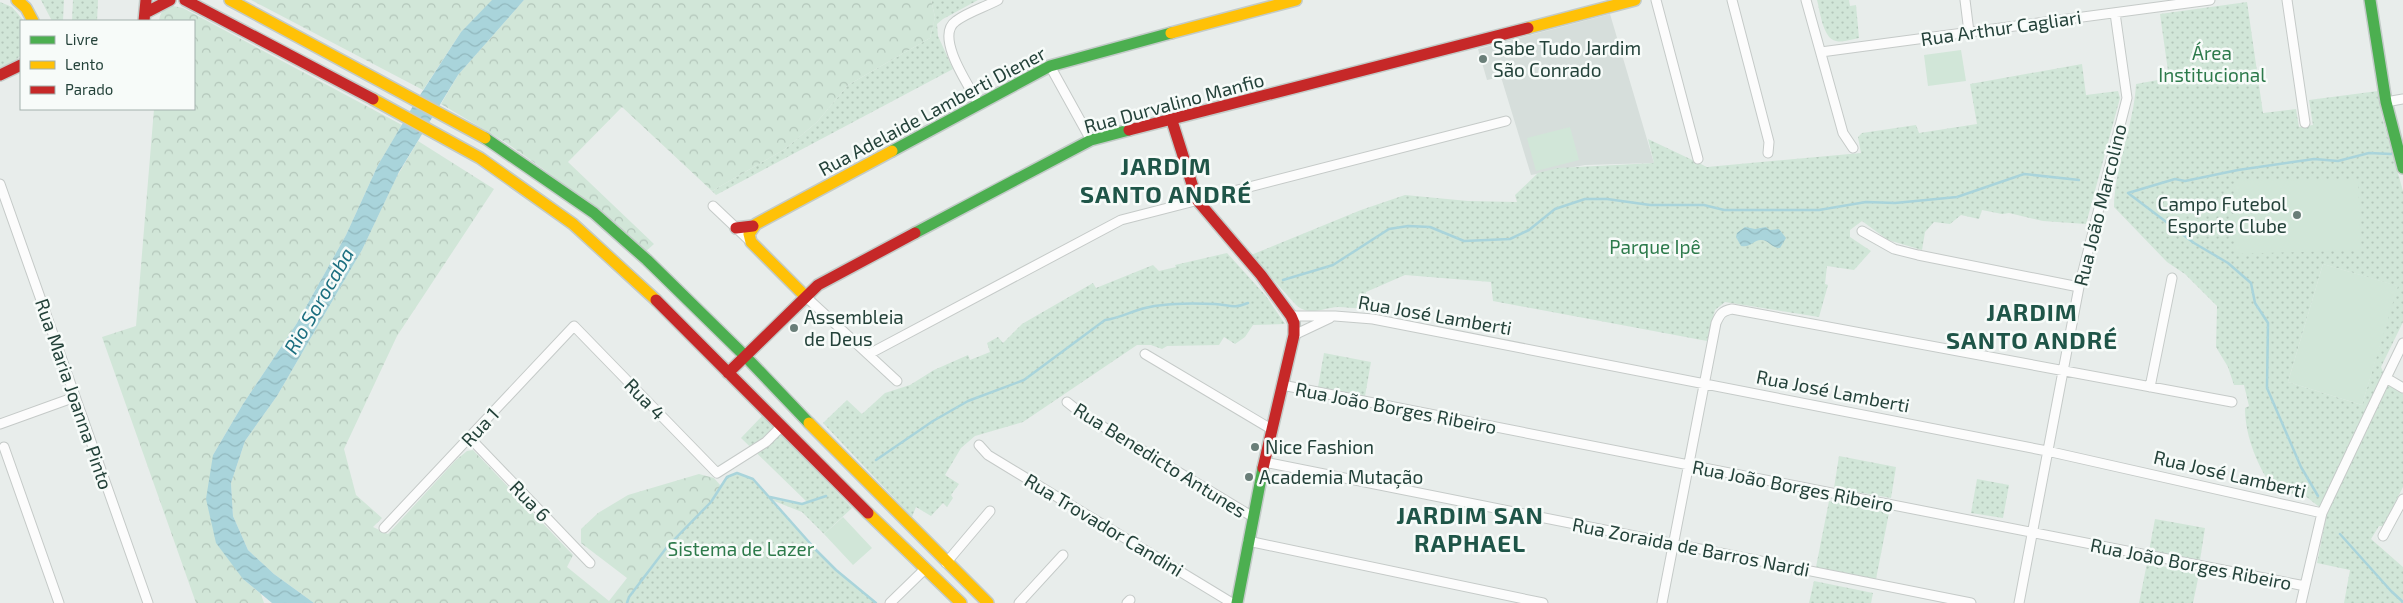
<svg xmlns="http://www.w3.org/2000/svg" width="2403" height="603" font-family="'Exo 2',sans-serif">
<style>
.built{fill:#d6dedb}
.grass{fill:url(#grass-dots);fill-rule:evenodd}
.forest{fill:url(#forest-crowns)}
.pitch{fill:#d1e6d8}
.water{fill:url(#water-waves)}
.lines{fill:none;stroke-linecap:round;stroke-linejoin:round}
.stream{stroke:#a9d4db;stroke-width:2.5}
.street-casing{stroke:#c5cac8;stroke-width:11}
.fast-casing{stroke:#c3cbc8;stroke-width:14}
.slow-casing{stroke:#c3cbc8;stroke-width:14}
.jam-casing{stroke:#c3cbc8;stroke-width:14}
.street{stroke:#fcfcfc;stroke-width:9}
.fast{stroke:#4caf50;stroke-width:11}
.slow{stroke:#ffc107;stroke-width:11}
.jam{stroke:#c62828;stroke-width:11}
.poi-dot{fill:#697e78;stroke:#f7fbf9;stroke-width:2}
.labels{text-anchor:middle;stroke-width:5;stroke-linejoin:round;paint-order:stroke}
.street-label{font-size:19px;fill:#24423a;stroke:#f7fbf9}
.poi-label{font-size:19px;fill:#24423a;stroke:#f7fbf9;text-anchor:start}
.park-label{font-size:19px;fill:#2d7a4b;stroke:#f7fbf9}
.water-label{font-size:20px;font-style:italic;fill:#1c6f80;stroke:#f7fbf9}
.district-label{font-size:24px;font-weight:bold;letter-spacing:1px;fill:#1f5548;stroke:#f7fbf9}
</style>
<defs>
<pattern id="grass-dots" width="8" height="8" patternUnits="userSpaceOnUse" patternTransform="scale(1.25)"><rect width="8" height="8" fill="#d1e6d8"/><path d="M2 2h.1M6 6h.1" fill="none" stroke="#b3c6ba" stroke-width="1.8" stroke-linecap="round"/></pattern>
<pattern id="forest-crowns" width="20" height="18" patternUnits="userSpaceOnUse" patternTransform="scale(1.25)"><rect width="20" height="18" fill="#d1e6d8"/><path d="M2 6a3 3 0 1 1 6 0M12 15a3 3 0 1 1 6 0" fill="none" stroke="#b3c6ba"/></pattern>
<pattern id="water-waves" width="16" height="10" patternUnits="userSpaceOnUse" patternTransform="scale(1.25)"><rect width="16" height="10" fill="#a9d4db"/><path d="M0 5q4-4 8 0t8 0" fill="none" stroke="#91b7bd"/></pattern>
</defs>
<rect width="100%" height="100%" fill="#e8edeb"/>
<path class="built" d="M1610 14 1654 163 1585 165 1531 175 1501 77 1487 80 1478 49Z"/>
<path class="grass" d="M41 0H64L63 21H52Z
M73 0H98L97 21H72Z
M931 0H978L943 19 937 24 938 36 953 69 716 195 712 191 785 149 817 122 848 85 930 38 935 17Z
M1817 0H1849L1850 6 1856 5 1859 38C1852 39 1843 43 1836 41 1823 39 1820 11 1817 0Z
M0 2 12 7 24 21H21V55L13 63 0 67Z
M2247 2 2263 113 2296 109 2299 127 2313 125 2309 100 2378 91 2382 117 2403 191V322L2381 367 2387 382 2403 394V487L2383 526H2379L2371 539 2403 567V603H2344L2350 570 2317 563 2327 513 2299 491 2292 494 2288 488 2276 493C2259 469 2245 438 2245 408L2249 406 2244 385H2234L2228 367 2216 347 2217 306 2185 274 2167 262 2114 207C2115 165 2134 125 2136 84L2169 78 2160 14ZM2323 264 2397 286 2362 405 2288 382Z
M2082 64 2086 95 2118 91 2120 98 2086 224 2043 221 2009 213 2002 214 1982 210 1979 219 1961 215 1950 224 1934 222 1925 232 1922 250 1888 240 1862 221 1850 230V237L1871 251 1854 270 1827 266 1825 284 1828 285 1819 317 1725 302 1715 310 1707 341 1493 301 1491 282 1405 275 1366 292 1362 309C1354 308 1346 307 1338 307 1322 308 1310 317 1296 305L1251 255 1361 210 1405 195 1468 201 1517 202 1515 195 1538 173 1558 168 1654 163 1648 139 1707 167 1861 153 1858 137 1862 133 1916 125 1919 133 1977 124 1970 84Z
M1227 253 1266 296 1285 324 1253 325 1245 337 1235 344 1224 337 1219 345 1167 346 1162 349 1151 345H1137L1023 422 975 436 961 448 945 475 959 484 951 495 953 498 947 507 943 503 931 516 916 507 912 517 823 423 847 400 862 414 885 393 910 385 934 370 968 355 970 360 990 352 987 343 998 337 1003 343 1022 324 1093 283 1096 288 1153 265 1159 271 1176 267 1175 265Z
M1324 353 1371 362 1365 396 1318 387Z
M763 415 852 508 824 534 802 512 774 501 772 499 802 504 807 502 741 438Z
M1839 456 1896 467 1891 498 1834 488Z
M737 473 753 479 816 550 836 570 876 603H627L629 597 667 547 711 502 727 477Z
M1977 479 2009 485 2003 518 1971 513Z
M1829 501 1889 513 1876 579 1816 567Z
M2155 519 2205 528 2200 560 2149 551Z
M2147 563 2199 574 2193 603H2139Z
M1814 581 1873 593 1871 603H1809Z"/>
<path class="forest" d="M251 0H493L461 32 423 90Z
M524 0H931L935 17 930 38 848 85 817 122 785 149 712 191 622 107 568 162 654 244 645 252 546 171 505 142 441 104 458 75Z
M173 6 183 8 402 125 378 165 346 235 297 323 243 404 213 455 243 579 261 594 264 603H196L102 337 136 326 154 109H194V21H159C160 12 164 8 173 6Z
M418 141 494 189 397 336 344 449 356 495 382 518 373 527 388 534 456 460 467 451 473 450 573 555 567 567 609 601 627 578 581 543V529L598 513 628 495 699 474 714 478 721 486 711 502 667 547 629 597 627 603H314L274 574 248 550 233 516 231 483 245 441 277 396 362 250 396 178Z"/>
<path class="pitch" d="M1961 50 1966 81 1928 86 1924 55Z
M1570 127 1579 160 1536 171 1527 138Z
M2358 179 2361 250 2235 254 2234 181Z
M2323 264 2398 286 2362 405 2288 382Z
M843 517 872 548 853 565 824 534Z"/>
<path class="water" d="M492 0H524L458 75 399 172 362 250 277 396 245 441 231 483 233 516 248 550 274 574 314 603H272L243 579 216 543 206 499 213 455 243 404 297 323 346 235 378 165 413 106 461 32Z
M1745 227 1755 229 1766 227 1770 230 1779 229 1786 238 1780 248C1771 248 1769 240 1761 240 1753 240 1751 248 1741 246L1736 237 1737 233Z"/>
<g class="lines">
<path class="stream" d="M2128 193 2194 243 2228 263 2251 283 2255 303 2268 323 2267 388 2301 467 2318 496
M2128 193 2175 179 2185 181 2238 170 2314 159 2338 161 2369 153 2391 154
M1283 280 1333 265 1389 229 1408 226 1430 227 1464 241 1510 239 1529 230 1555 209 1585 199H1607L1650 205H1704L1724 210H1819L1866 202 1895 203 1957 197 2024 174 2079 180
M876 460 933 421 968 401 1024 380 1105 320C1119 318 1125 314 1138 310 1158 303 1194 303 1215 304 1230 305 1233 309 1248 303
M770 497 802 504 826 496
M2340 534 2391 591 2403 602
M627 603 629 597 667 547 711 502 727 477 737 473 753 479 816 550 836 570 876 603"/>
<defs>
<path id="street" d="M1656 0 1698 159
M1732 0 1769 142 1768 153
M1806 0 1843 133 1853 148
M1965 0 1969 32
M2287 0 2305 123
M1821 52 2210 0
M1050 66 1091 140
M2386 102 2403 99
M979 104C969 86 934 36 956 21 968 12 985 7 998 0
M0 184 148 603
M713 206 751 242
M1862 231 1894 249 1918 255 2079 287
M805 296 897 381
M1291 316H1335L1373 319 2047 451 2322 513
M1294 335 1330 318
M2403 343 2386 378 2403 388
M869 354 1121 220 1506 121
M1145 354 1271 429
M1282 385 2305 586
M2150 387 2172 278
M1067 402 1082 414 1253 517
M0 424 75 397
M470 438 590 563
M979 445 988 455 1232 603
M4 447 59 603
M1264 462 1971 603
M384 528 574 326 717 473 766 442 782 426
M2383 536 2403 499
M1248 541 1543 603
M946 563 990 511
M890 603 925 569
M1019 603 1063 555
M1127 603 1130 600
M1662 603 1716 323C1720 314 1722 311 1732 309L2232 402
M2019 603 2079 287 2127 98 2115 13
M2301 603 2322 513 2386 378"/>
<path id="fast" d="M2370 0 2386 102 2403 168
M485 138 594 213 647 260 745 356 809 423
M892 151 1050 66 1171 33
M915 233 1091 140 1129 130
M1237 603 1263 468"/>
<path id="slow" d="M17 0 26 8 33 21
M230 0 485 138
M1528 28 1635 0
M1171 33 1296 0
M373 99 480 158 573 224 656 300
M805 296 751 242 749 234 756 224 892 151
M809 423 988 603
M868 513 961 603"/>
<path id="jam" d="M185 0 373 99
M145 13 170 0
M144 21 146 0
M0 75 21 65
M1172 121 1197 200 1261 275 1291 316 1294 323V335L1263 468
M1129 130 1528 28
M736 228 753 226
M656 300 868 513
M728 373 818 285 915 233"/>
</defs>
<use href="#street" class="street-casing"/>
<use href="#fast" class="fast-casing"/>
<use href="#slow" class="slow-casing"/>
<use href="#jam" class="jam-casing"/>
<use href="#street" class="street"/>
<use href="#fast" class="fast"/>
<use href="#slow" class="slow"/>
<use href="#jam" class="jam"/>
</g>
<g class="poi-dot">
<circle cx="1483" cy="59" r="5"/>
<circle cx="2297" cy="215" r="5"/>
<circle cx="794" cy="328" r="5"/>
<circle cx="1255" cy="447" r="5"/>
<circle cx="1249" cy="477" r="5"/>
</g>
<g class="labels">
<g class="street-label">
<text transform="translate(2001 28) rotate(-8)" y="7">Rua Arthur Cagliari</text>
<text transform="translate(1174 103) rotate(-15)" y="7">Rua Durvalino Manfio</text>
<text transform="translate(932 111) rotate(-28)" y="7">Rua Adelaide Lamberti Diener</text>
<text transform="translate(2100 205) rotate(-76)" y="7">Rua João Marcolino</text>
<text transform="translate(1435 315) rotate(10)" y="7">Rua José Lamberti</text>
<text transform="translate(1833 391) rotate(11)" y="7">Rua José Lamberti</text>
<text transform="translate(74 394) rotate(71)" y="7">Rua Maria Joanna Pinto</text>
<text transform="translate(645 399) rotate(46)" y="7">Rua 4</text>
<text transform="translate(1396 408) rotate(11)" y="7">Rua João Borges Ribeiro</text>
<text transform="translate(480 427) rotate(-47)" y="7">Rua 1</text>
<text transform="translate(1160 460) rotate(32)" y="7">Rua Benedicto Antunes</text>
<text transform="translate(2230 474) rotate(13)" y="7">Rua José Lamberti</text>
<text transform="translate(1793 486) rotate(11)" y="7">Rua João Borges Ribeiro</text>
<text transform="translate(530 501) rotate(46)" y="7">Rua 6</text>
<text transform="translate(1104 525) rotate(31)" y="7">Rua Trovador Candini</text>
<text transform="translate(1691 547) rotate(11)" y="7">Rua Zoraida de Barros Nardi</text>
<text transform="translate(2191 564) rotate(11)" y="7">Rua João Borges Ribeiro</text>
</g>
<g class="poi-label">
<text x="1493" y="55">Sabe Tudo Jardim<tspan x="1493" dy="22">São Conrado</tspan></text>
<text x="2287" y="211" text-anchor="end">Campo Futebol<tspan x="2287" dy="22">Esporte Clube</tspan></text>
<text x="804" y="324">Assembleia<tspan x="804" dy="22">de Deus</tspan></text>
<text x="1265" y="454">Nice Fashion</text>
<text x="1259" y="484">Academia Mutação</text>
</g>
<g class="park-label">
<text x="2212" y="60">Área<tspan x="2212" dy="22">Institucional</tspan></text>
<text x="1655" y="254">Parque Ipê</text>
<text x="741" y="556">Sistema de Lazer</text>
</g>
<g class="water-label">
<text transform="translate(319 301) rotate(-60)" y="7">Rio Sorocaba</text>
</g>
<g class="district-label">
<text x="1166" y="175">JARDIM<tspan x="1166" dy="28">SANTO ANDRÉ</tspan></text>
<text x="2032" y="321">JARDIM<tspan x="2032" dy="28">SANTO ANDRÉ</tspan></text>
<text x="1470" y="524">JARDIM SAN<tspan x="1470" dy="28">RAPHAEL</tspan></text>
</g>
</g>
<rect x="20" y="20" width="175" height="90" fill="#f7fbf9" stroke="#a3b1ad"/>
<rect x="30" y="36" width="25" height="8" fill="#4caf50" stroke="#a3b1ad"/>
<text x="65" y="45" font-size="15" fill="#24423a">Livre</text>
<rect x="30" y="61" width="25" height="8" fill="#ffc107" stroke="#a3b1ad"/>
<text x="65" y="70" font-size="15" fill="#24423a">Lento</text>
<rect x="30" y="86" width="25" height="8" fill="#c62828" stroke="#a3b1ad"/>
<text x="65" y="95" font-size="15" fill="#24423a">Parado</text>
</svg>
